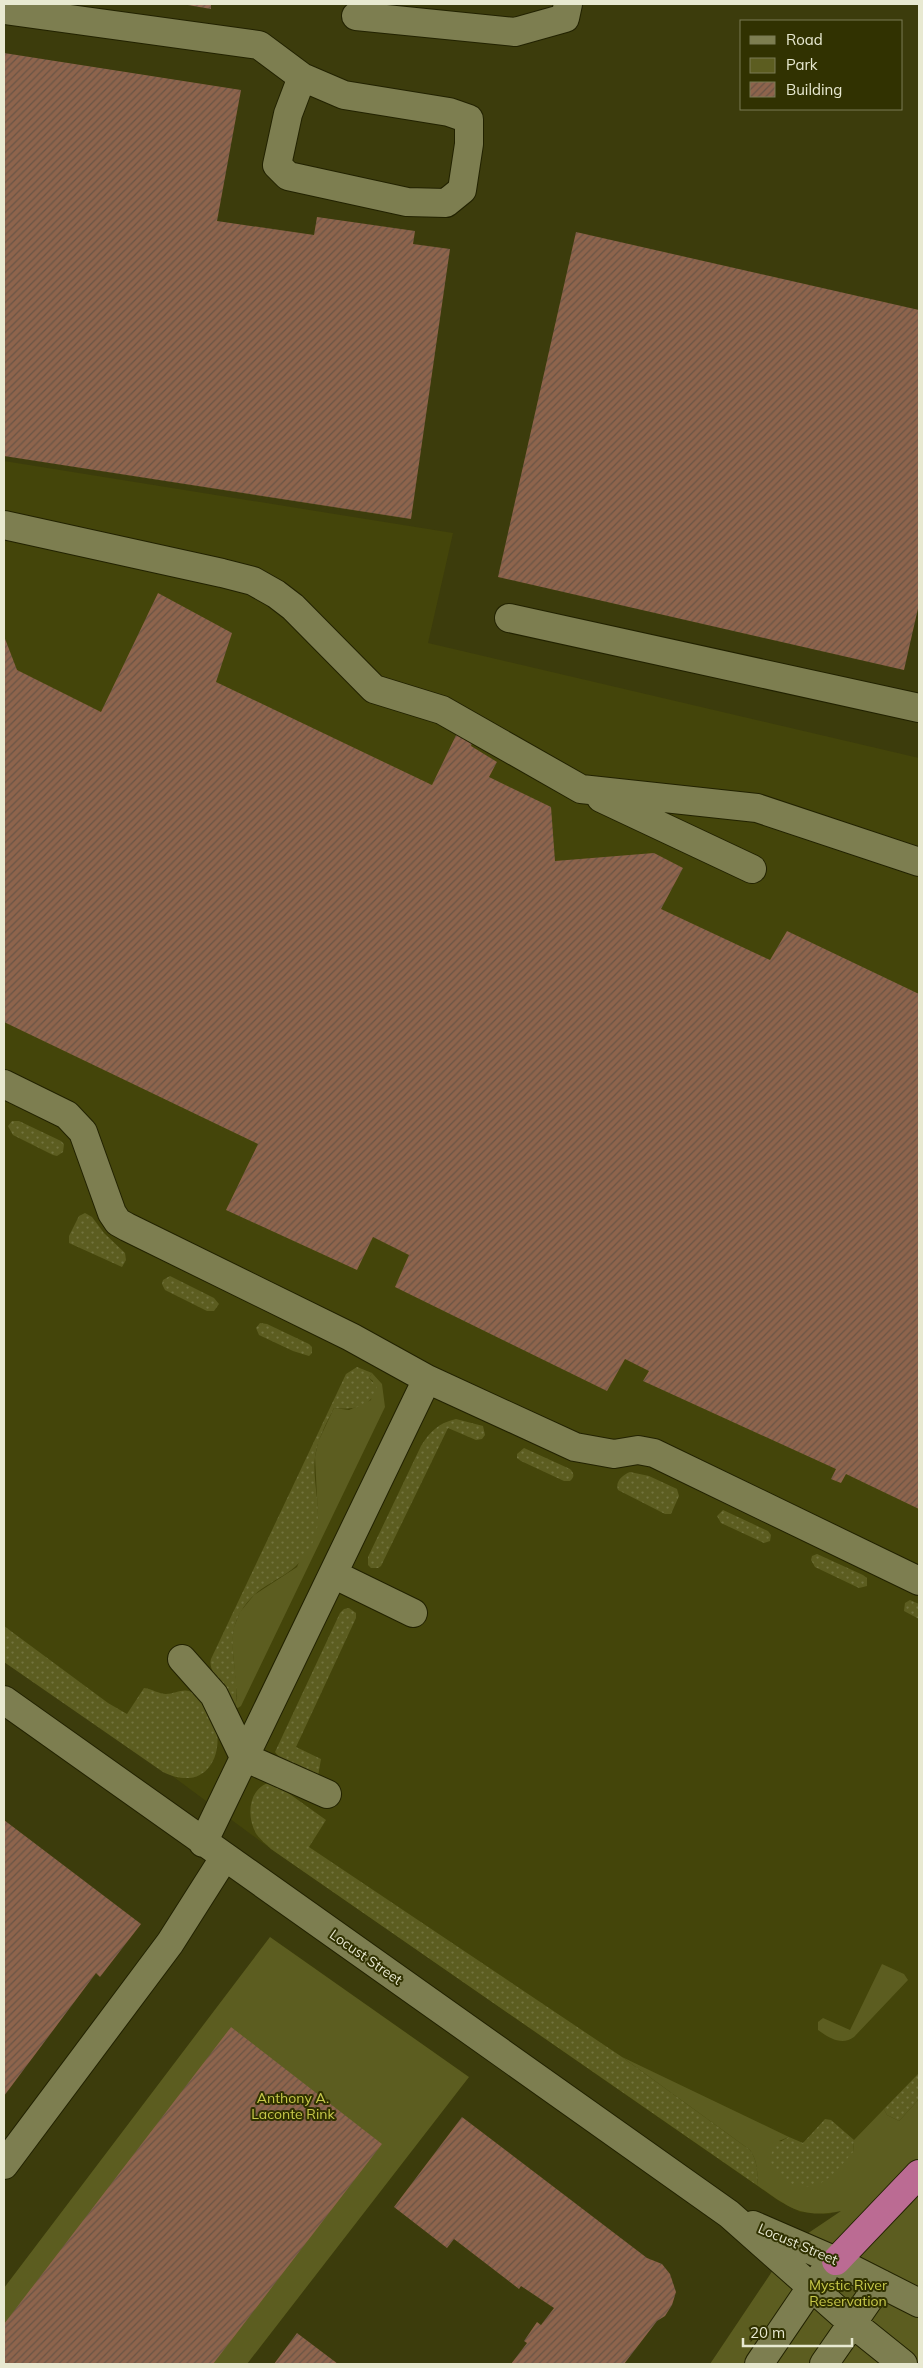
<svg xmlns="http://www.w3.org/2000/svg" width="923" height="2368" font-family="Mulish,sans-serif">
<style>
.built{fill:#44450a}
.green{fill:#5c5d20}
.garden{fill:url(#garden-dots)}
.building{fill:url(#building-hatch)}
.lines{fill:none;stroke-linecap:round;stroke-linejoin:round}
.minor-casing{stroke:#220;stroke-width:30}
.highway-casing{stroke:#220;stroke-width:30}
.minor{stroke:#7d7e50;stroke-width:28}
.highway{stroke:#bb6b93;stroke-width:28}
.labels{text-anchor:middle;stroke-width:4;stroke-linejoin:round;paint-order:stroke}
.street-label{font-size:14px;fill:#e8e9d1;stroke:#313201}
.park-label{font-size:14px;fill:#c9ca4a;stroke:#313201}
</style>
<defs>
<pattern id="garden-dots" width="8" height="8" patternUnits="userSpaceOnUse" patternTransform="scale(1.25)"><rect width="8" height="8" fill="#5c5d20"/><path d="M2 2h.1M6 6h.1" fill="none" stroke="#73743f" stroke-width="1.8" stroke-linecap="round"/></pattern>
<pattern id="building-hatch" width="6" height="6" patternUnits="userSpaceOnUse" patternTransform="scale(1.25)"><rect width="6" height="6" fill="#8e644c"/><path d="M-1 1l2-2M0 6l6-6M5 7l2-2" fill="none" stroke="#6a5546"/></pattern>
</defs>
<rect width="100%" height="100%" fill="#3c3c0c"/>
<path class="built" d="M4 461 453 533 428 643 919 758V2138L830 2214 800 2212 779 2201 271 1849 171 1775 4 1662Z"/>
<path class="green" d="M372 1373 382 1384 385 1407 241 1706 238 1708 235 1707 237 1696 232 1642 234 1627 240 1612 254 1595 297 1567 318 1518 315 1457 318 1442 334 1408 349 1410 371 1400 373 1381 369 1378Z
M270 1937 469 2077 247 2364H4V2288Z
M882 1964 904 1974 908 1980 854 2037C842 2046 829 2038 818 2030V2022L823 2018 850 2030Z
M622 2057 789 2137 779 2141 853 2152 854 2140 884 2109 887 2115 899 2121 919 2099V2364H710L773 2270 795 2242 841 2211C802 2219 789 2208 758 2186 757 2173 758 2161 750 2150Z"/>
<path class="garden" d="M12 1121H19L61 1141 64 1144 63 1152 57 1156 53 1155 13 1135 8 1126Z
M85 1213 92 1217 104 1233 125 1253 126 1260 122 1267 69 1243V1236L79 1216Z
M170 1276 214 1298 219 1304 214 1311H207L165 1290 162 1284 163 1280Z
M260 1323 267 1324 309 1344 312 1347V1353L309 1356 293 1351 259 1335 256 1328Z
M357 1367 372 1373 369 1378 377 1387C372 1408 352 1410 334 1408 326 1424 317 1440 315 1457 312 1483 323 1512 315 1537 298 1583 260 1576 240 1613 223 1643 242 1676 235 1707 228 1693 207 1672 211 1659L346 1374Z
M456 1419 483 1426 485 1435 482 1439 476 1440 448 1428 381 1566 378 1568H371L368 1565V1557L421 1446C430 1431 439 1423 456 1419Z
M524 1448 570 1469C574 1473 575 1477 570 1481H564L521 1461 517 1458V1454Z
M630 1472 649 1476 677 1489 679 1496 671 1514H665L618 1490C615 1482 622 1475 630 1472Z
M723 1510 768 1531 771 1535 770 1541 764 1543 721 1523 717 1516Z
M817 1554 863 1575 867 1578V1586L859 1588 815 1567 811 1560 812 1556Z
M910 1600 919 1604V1619L904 1611 905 1603Z
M349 1608 356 1613V1618L296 1747 321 1759 318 1776 281 1759 275 1752 340 1613 344 1609Z
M4 1626 108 1703 127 1714 144 1688C152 1689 159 1694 166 1694 176 1694 184 1687 193 1693 235 1719 222 1801 163 1772L4 1662Z
M268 1783 277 1785 326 1820 309 1847 622 2057 750 2150C758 2161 757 2173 758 2186L271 1849C267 1845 261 1840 257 1835 246 1818 248 1790 268 1783Z
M919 2073V2099L899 2121 887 2115 884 2109Z
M825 2119 831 2120 854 2140 853 2152C844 2162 832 2178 819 2184 784 2198 748 2154 789 2137L803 2143Z"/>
<path class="building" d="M182 4H211V9Z
M4 53 241 90 217 221 314 235 317 217 415 231 413 244 450 249 411 519 4 456Z
M576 232 919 310V604L904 670 498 577Z
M158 593 232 633 216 682 432 785 460 727 475 733 471 746 497 762 489 777 551 807 555 861 654 853 683 868 661 909 770 960 787 931 919 994V1509L846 1474 841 1483 831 1479 836 1469 643 1381 649 1371 625 1359 607 1391 395 1287 409 1255 373 1237 357 1270 226 1210 258 1144 4 1022V636L17 670 101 712Z
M4 1820 141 1924 100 1977 96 1973 4 2096Z
M231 2027 382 2144 213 2364H4V2324Z
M462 2117 647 2258 662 2264 670 2274 676 2292 672 2305 665 2316 657 2321 624 2364H511L527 2343 524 2341 537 2322 541 2325 554 2308 521 2286 519 2289 454 2239 447 2248 394 2207Z
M297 2333 338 2364H274Z"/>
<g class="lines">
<defs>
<path id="minor" d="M4 10 259 45 302 77 344 95 449 112 469 119V144L462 190 446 203 407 202 288 176 277 165 288 114 302 77
M356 16 515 32 565 18 568 4
M4 525 222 573 253 581 276 594 293 607 374 689 442 710 581 789 757 808 919 862
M509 618 919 708
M601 798 752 869
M4 1084 67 1115 83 1132 112 1213 118 1222 127 1227 351 1337 427 1379 575 1447 614 1454 638 1450 654 1453 919 1581
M333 1574 413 1613
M182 1659 214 1695 244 1757 327 1794
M4 1700 729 2214 852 2323 903 2364
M203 1843 427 1379
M4 2165 170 1943 224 1858
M753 2225 836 2261 919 2303
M759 2364 812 2286 823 2274
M824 2364 880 2283"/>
<path id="highway" d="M836 2261 919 2174"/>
</defs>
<use href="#minor" class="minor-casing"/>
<use href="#highway" class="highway-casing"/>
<use href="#minor" class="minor"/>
<use href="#highway" class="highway"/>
</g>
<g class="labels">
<g class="street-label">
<text transform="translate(366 1957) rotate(35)" y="5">Locust Street</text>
<text transform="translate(798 2244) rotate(23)" y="5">Locust Street</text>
</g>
<g class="park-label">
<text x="293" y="2103">Anthony A.<tspan x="293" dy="16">Laconte Rink</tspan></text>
<text x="848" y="2290">Mystic River<tspan x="848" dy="16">Reservation</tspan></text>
</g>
</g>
<rect width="923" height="2368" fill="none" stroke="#e8e9d1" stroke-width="10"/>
<rect x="740" y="20" width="162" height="90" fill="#313201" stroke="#7a7b54"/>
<rect x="750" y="36" width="25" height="8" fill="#7d7e50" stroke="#7a7b54"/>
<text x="786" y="45" font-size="15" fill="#e8e9d1">Road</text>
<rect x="750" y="58" width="25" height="15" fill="#5c5d20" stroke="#7a7b54"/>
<text x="786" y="70" font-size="15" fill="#e8e9d1">Park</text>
<rect x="750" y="82" width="25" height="15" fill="url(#building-hatch)" stroke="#7a7b54"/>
<text x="786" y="95" font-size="15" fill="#e8e9d1">Building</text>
<path d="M743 2338v8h109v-8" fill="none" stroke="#e8e9d1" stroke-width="2.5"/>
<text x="750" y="2338" font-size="15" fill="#e8e9d1" stroke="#313201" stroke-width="4" paint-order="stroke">20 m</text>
</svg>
